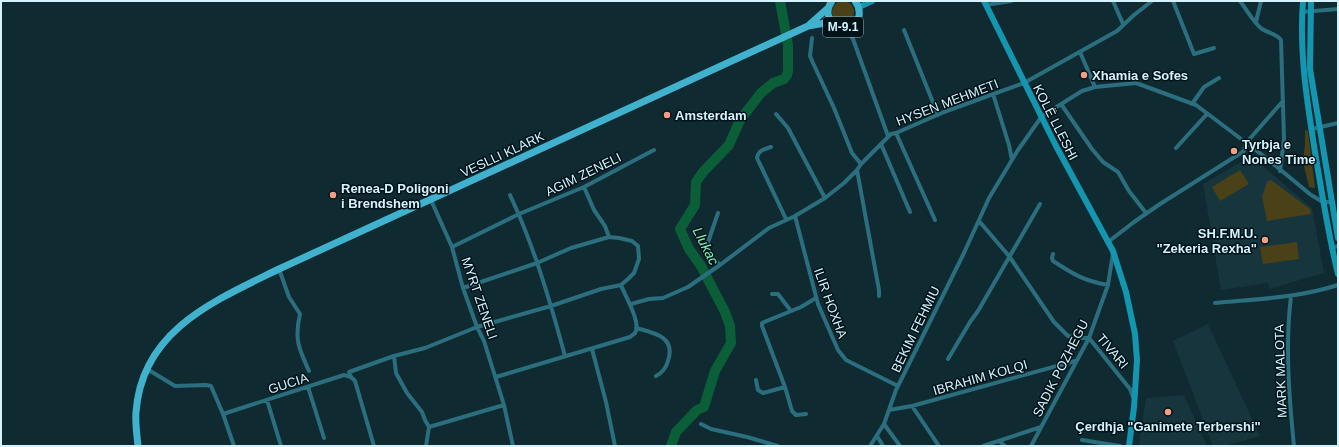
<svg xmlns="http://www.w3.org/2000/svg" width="1339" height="447" font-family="Helvetica,sans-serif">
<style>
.built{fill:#17353c}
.green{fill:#4a4118}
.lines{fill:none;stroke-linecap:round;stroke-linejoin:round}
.river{stroke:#0b5f38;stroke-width:10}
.street{stroke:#2b6e7e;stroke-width:4}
.secondary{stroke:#1496b0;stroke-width:6}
.primary{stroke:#40b2cd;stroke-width:7}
.poi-dot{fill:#f49e86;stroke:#001319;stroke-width:1.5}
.labels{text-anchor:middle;stroke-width:3;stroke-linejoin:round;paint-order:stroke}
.shield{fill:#001319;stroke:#95b0b8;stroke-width:1}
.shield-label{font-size:12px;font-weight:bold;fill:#d5f3fc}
.poi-label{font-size:13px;font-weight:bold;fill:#d5f3fc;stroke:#001319;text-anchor:start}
.street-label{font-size:13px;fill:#d5f3fc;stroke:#001319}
.water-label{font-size:14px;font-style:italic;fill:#89efb3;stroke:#001319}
</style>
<rect width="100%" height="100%" fill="#102a31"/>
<path class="built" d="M1251 156 1312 208 1324 273 1269 289 1268 283 1221 290 1203 184Z
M1208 324 1260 436 1225 446H1213L1173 341Z
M1184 395 1207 446 1139 445 1146 398Z"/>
<path class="green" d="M832 12a11 11 0 1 1 22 0a11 11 0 1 1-22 0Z
M1305 130 1308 131 1315 188 1309 187 1303 162 1305 144Z
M1240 170 1249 184 1220 201 1212 187Z
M1271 180 1310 209 1311 214 1267 221 1262 197 1267 182Z
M1297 242 1299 259 1263 264 1260 247Z"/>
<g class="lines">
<path class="river" d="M671 446 676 432 697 410 704 407 715 371 731 343 730 326 725 312 701 266 689 249 680 229 695 205 696 182 703 172 729 145 740 120 761 93 773 83 784 79 787 75 788 71V45L780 1"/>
<path class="street" d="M1113 1 1123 24
M1173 1 1194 54 1214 48
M1240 1C1247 10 1253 22 1262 29 1268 33 1277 34 1281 40L1284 139 1280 171
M986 5 1011 1
M1302 12 1338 9
M1256 22 1261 1
M844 27 853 39 888 136
M904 30 938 115
M812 38 810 56 813 63 834 108 852 153 861 164
M853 39V24
M1080 52 1095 87
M993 94 1009 145 1012 160
M1061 104 1092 149 1103 162 1118 172 1129 191 1146 213
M1192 104 1204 87 1219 78
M776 114 788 128 825 198
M1312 129 1338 123
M896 133 935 220
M881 144 910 212
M771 147C765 149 758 150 757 158L786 219
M1176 148 1207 114
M857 170 879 290V296
M584 187 594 210 605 226 609 237
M510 195C534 246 550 301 565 356
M431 200 452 247 463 288 477 327 484 341 504 405 513 446
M718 213 706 248 707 252 720 265
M795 216 818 304 838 350 846 360 898 386
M979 221 1009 256 1054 322 1068 336 1078 338H1089L1130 389 1133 397
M1108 242 1134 222 1160 204 1244 151 1246 143 1283 101
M452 247 519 214 584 187 654 150
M1331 248 1338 246
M1053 254 1052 258 1053 261C1073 274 1084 281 1108 285
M279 269 289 297 300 314C294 339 299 349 309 371
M772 294H778L791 311
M1291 296C1285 346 1289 396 1294 446
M1215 303C1256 299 1298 298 1338 285
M631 304 649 299 663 298 688 287 720 265 769 228 795 216 825 198 844 183 857 170 861 164 891 134 896 133 944 112 1024 83 1117 31 1134 15 1152 1
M636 328C655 333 676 337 668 361 666 368 662 373 656 376
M592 349 606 402 615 446
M394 356 396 373 407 393 422 412 425 420 429 427
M948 359 970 322 978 311 1040 204
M147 369 175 386 206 385 211 386 223 414 234 446
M351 377 349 372 394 356 425 348 477 327 551 306 601 289 621 285 628 279 634 273 639 259 638 246 632 241 619 238 609 237 571 248 537 263 463 288
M496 377 630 337C631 336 633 335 635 333 642 323 624 294 621 285
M756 380 758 390 763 393 785 387 762 326V323L801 307 816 298
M308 387 324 438
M785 387 792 411 796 415 806 414
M267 400 281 446
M912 406 939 446
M889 410 912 406 1075 361
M223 414 344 375 351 377 355 381 374 446
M701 424 711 429 747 437 778 446
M884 424 900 446
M429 427 504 405
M877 436 883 446
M1082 440 1120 446
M999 441 1005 446
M426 446 429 427
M870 446 884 424 896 390 963 255 989 198 1018 150 1042 116 1082 91 1095 87 1136 83 1196 105 1265 157 1311 195 1323 202H1331
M983 446 1041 427
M1031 446 1089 338 1108 285 1113 253"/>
<path class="secondary" d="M984 1 1056 146 1113 251 1126 292 1135 334 1137 360 1134 407 1129 446
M1303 1C1299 52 1307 102 1315 152 1322 193 1328 234 1338 274
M1311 1 1310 69 1338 238
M859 7 872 1"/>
<path class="primary" d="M832 1C816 23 852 38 859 16 860 10 858 5 855 1
M810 24 828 8
M138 446C137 435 135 423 136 412 142 330 214 301 279 269L808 26 825 23 834 24"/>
</g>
<g class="poi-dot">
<circle cx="1084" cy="75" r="4"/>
<circle cx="667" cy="115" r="4"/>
<circle cx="1234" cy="151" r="4"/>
<circle cx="333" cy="195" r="4"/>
<circle cx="1265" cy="240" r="4"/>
<circle cx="1168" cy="412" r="4"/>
</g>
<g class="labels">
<rect class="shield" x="823" y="17" width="40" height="20" rx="3"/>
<g class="shield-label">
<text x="843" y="31">M-9.1</text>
</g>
<g class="poi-label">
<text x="1092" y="80">Xhamia e Sofes</text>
<text x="675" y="120">Amsterdam</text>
<text x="1242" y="149">Tyrbja e<tspan x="1242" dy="15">Nones Time</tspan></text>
<text x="341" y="193">Renea-D Poligoni<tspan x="341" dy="15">i Brendshem</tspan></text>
<text x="1257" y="238" text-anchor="end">SH.F.M.U.<tspan x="1257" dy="15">"Zekeria Rexha"</tspan></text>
<text x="1168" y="431" text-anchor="middle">Çerdhja "Ganimete Terbershi"</text>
</g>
<g class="street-label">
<text transform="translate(947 102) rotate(-21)" y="5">HYSEN MEHMETI</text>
<text transform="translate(1056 122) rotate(63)" y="5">KOLË LLESHI</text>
<text transform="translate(502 154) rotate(-25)" y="5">VESLLI KLARK</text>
<text transform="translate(583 174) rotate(-26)" y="5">AGIM ZENELI</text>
<text transform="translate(480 298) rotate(71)" y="5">MYRT ZENELI</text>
<text transform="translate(831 303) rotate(70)" y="5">ILIR HOXHA</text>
<text transform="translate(915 329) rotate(-64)" y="5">BEKIM FEHMIU</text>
<text transform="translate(1113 351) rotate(50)" y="5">TIVARI</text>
<text transform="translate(1060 368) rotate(-63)" y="5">SADIK POZHEGU</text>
<text transform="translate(1280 371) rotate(-92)" y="5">MARK MALOTA</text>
<text transform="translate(980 377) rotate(-16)" y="5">IBRAHIM KOLQI</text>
<text transform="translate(288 383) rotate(-18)" y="5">GUCIA</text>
</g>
<g class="water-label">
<text transform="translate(706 246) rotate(63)" y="5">Llukac</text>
</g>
</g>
<rect width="1339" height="447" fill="none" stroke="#d5f3fc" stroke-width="4"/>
</svg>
